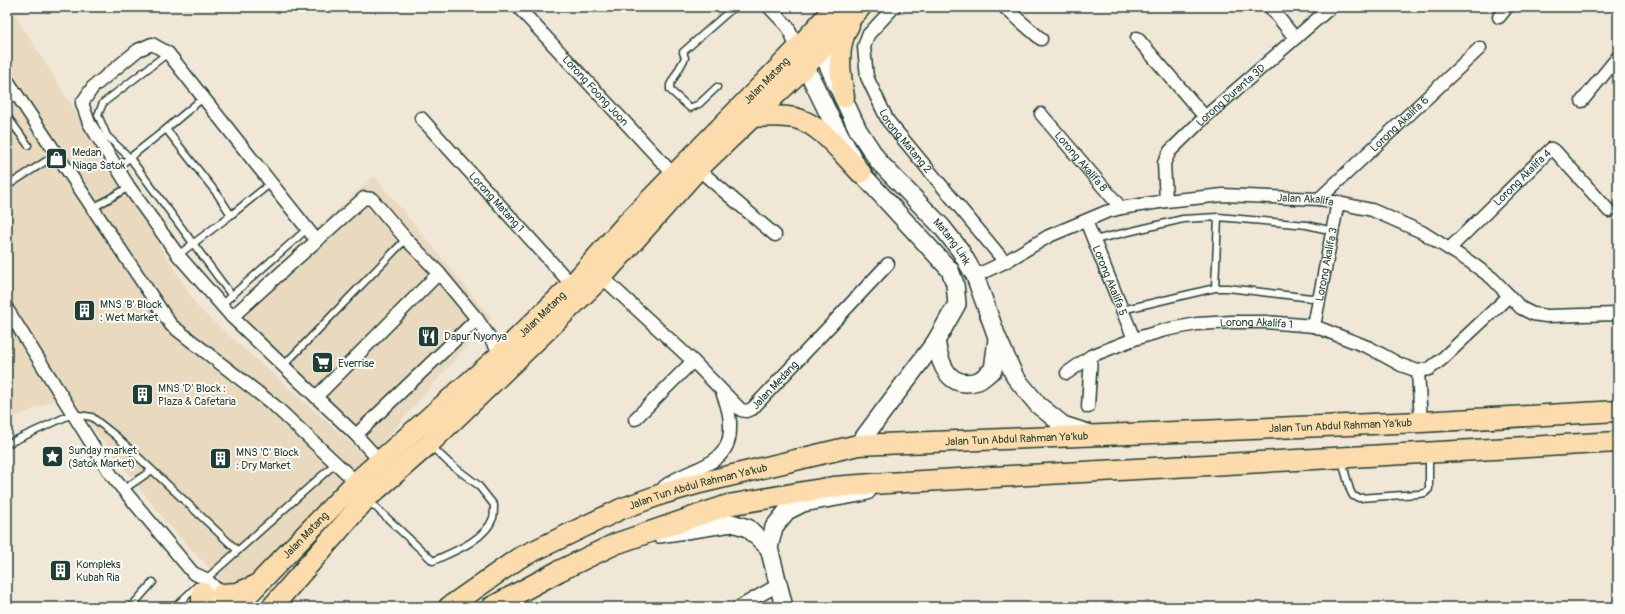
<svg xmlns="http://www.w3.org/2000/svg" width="1625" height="614" font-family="Pangolin,sans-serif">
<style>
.built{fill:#e8d9bf}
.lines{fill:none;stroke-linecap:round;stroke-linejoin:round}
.lane-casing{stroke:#1f3d34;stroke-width:9}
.street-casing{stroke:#1f3d34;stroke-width:15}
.secondary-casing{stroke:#1f3d34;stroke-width:20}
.primary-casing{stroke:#1f3d34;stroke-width:23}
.lane{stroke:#fdfcf7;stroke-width:6}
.street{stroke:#fdfcf7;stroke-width:12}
.secondary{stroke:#fdfcf7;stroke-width:17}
.primary{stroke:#fcdcac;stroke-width:20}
.labels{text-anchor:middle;stroke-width:4;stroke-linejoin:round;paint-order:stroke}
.street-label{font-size:11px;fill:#1f3d34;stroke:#fdfcf7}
.poi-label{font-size:11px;fill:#1f3d34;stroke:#fdfcf7;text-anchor:start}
</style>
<rect width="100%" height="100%" fill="#f1e7d6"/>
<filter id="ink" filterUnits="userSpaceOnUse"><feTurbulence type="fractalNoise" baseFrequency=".025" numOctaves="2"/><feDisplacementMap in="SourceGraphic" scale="8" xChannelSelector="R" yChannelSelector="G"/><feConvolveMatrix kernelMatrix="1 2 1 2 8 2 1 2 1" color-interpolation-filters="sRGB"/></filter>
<g filter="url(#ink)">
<path class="built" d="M7 7H10L199 309 369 459 234 594 165 521 67 394 7 421Z
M374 176 491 318 375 451 229 310Z"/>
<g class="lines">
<defs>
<path id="lane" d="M168 53 103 103 98 115 107 136 130 158 232 296
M717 87 699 104 690 108 670 90V85L685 58 683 52 734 7
M7 116 28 145
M166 129 203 98
M118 167 166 129 218 195 231 215 178 255
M7 186 57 154
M93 208 129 187
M231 215 271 183
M1094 240 1183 219 1218 217 1307 225 1333 231
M1215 288 1218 217
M221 305 307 229
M1122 310 1215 288H1228L1320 299
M283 366 406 239
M7 444 72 414 92 417 116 436 238 551
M1342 461 1350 490 1353 496 1359 498 1418 494 1425 493 1429 489V456
M123 490 152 470
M369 501 433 561C453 552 485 540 493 518 494 514 494 509 494 505L478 485 449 463 430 445
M206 579 336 463
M131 607 153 582
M175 607 197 586"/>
<g id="street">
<path id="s1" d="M518 7 674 175"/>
<path d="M769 7 788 27 797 49"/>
<path id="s2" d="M894 7 868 35 864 47 867 77 888 121 1005 262"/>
<path d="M1004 7 1041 39"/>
<path d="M1270 7 1295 38"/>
<path d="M1499 17 1507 7"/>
<path d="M1137 38 1205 117"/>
<path d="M7 80 171 325 275 406 356 482"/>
<path d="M1582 101 1618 57"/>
<path id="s3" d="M1041 114 1121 208"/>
<path id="s4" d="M421 118 572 285"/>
<path d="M698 169 775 235"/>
<path id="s5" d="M1319 199 1480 48"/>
<path id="s6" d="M1166 201 1164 163 1170 151 1205 117 1331 7"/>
<path id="s7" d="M1086 221 1134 339"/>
<path id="s8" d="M1450 248 1551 149 1556 152 1609 211"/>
<path id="s9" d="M975 276 1005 262 1049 236 1106 212 1121 208 1166 201 1223 195 1319 199 1372 210 1422 232 1470 262 1492 278 1521 308 1533 314 1546 316 1618 314"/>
<path id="s10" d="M602 277 693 361 741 410 746 411 752 409 888 264"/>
<path d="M7 309 112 476 193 573 206 579 227 599"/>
<path d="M232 317 178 255 129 187 89 123 82 103 93 87 138 50 152 44 168 53 317 241"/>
<path id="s11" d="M1314 326 1338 202"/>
<path d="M1418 371 1421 422"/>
<path id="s12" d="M1067 373 1091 356 1134 339 1165 330 1197 324 1232 322H1265L1314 326 1370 348 1401 365 1418 371 1429 369 1441 360 1509 296"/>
<path d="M316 397 439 273"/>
<path d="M1088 407 1091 356"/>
<path d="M635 419 693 361"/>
<path d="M356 435 477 319"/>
<path d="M379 460 356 435 232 317 364 198 372 199 406 239 439 273 477 319 501 354"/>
<path d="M664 487C686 467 729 469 730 430 731 417 728 407 723 395"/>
<path d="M201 591 217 607"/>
<path d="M739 607 778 585"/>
</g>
<g id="secondary">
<path id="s13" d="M814 40 821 50 858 130 879 162 942 227 960 250 975 276 997 337 1015 377 1038 405 1063 425 1088 433"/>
<path d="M800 55 830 117 861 173 950 270 955 284 957 304 936 341 858 445"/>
<path d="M936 341C940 364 948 390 978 381 983 379 988 373 993 370L997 339"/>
<path d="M659 534 732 523 748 528 769 548"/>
<path d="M784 607 769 548 774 527 787 511 803 503 860 493 867 491"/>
</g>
<g id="primary">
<path d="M844 97C840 73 836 46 849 25"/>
<path d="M751 117C765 116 781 115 795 118 821 124 842 154 861 173"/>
<path d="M222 594 237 593 255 586"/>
<path d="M202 607V592"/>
<path id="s14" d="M236 607 356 482 501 354 572 285 625 225 797 49 835 7"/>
<path d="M272 607 366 499 429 444 602 277 698 169 806 66 861 7"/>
<path id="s15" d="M449 607 519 558 621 509 662 494 700 483 858 445 1421 422 1618 411"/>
<path d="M492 607 559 571 615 544 728 505 833 487 887 483 1618 442"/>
</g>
</defs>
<use href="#lane" class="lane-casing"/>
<use href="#street" class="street-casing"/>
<use href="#secondary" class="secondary-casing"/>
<use href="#primary" class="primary-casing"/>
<use href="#lane" class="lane"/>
<use href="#street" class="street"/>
<use href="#secondary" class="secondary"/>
<use href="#primary" class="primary"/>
</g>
</g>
<defs>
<symbol id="shop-square" viewBox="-11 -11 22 22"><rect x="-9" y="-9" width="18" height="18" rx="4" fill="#1f3d34" stroke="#fdfcf7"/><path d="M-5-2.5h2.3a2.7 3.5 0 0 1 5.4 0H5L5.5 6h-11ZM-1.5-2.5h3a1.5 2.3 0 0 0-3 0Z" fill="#fff"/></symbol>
<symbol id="building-square" viewBox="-11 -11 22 22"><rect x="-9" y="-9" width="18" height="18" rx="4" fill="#1f3d34" stroke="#fdfcf7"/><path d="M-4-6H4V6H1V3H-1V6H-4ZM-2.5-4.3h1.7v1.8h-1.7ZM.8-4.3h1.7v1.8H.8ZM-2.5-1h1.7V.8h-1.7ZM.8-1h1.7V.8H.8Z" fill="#fff"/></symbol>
<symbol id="restaurant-square" viewBox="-11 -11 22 22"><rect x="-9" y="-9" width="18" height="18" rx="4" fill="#1f3d34" stroke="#fdfcf7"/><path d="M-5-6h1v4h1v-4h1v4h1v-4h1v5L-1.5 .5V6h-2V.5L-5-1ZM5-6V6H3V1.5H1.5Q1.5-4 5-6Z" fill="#fff"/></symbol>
<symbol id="supermarket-square" viewBox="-11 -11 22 22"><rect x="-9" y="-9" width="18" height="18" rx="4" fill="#1f3d34" stroke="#fdfcf7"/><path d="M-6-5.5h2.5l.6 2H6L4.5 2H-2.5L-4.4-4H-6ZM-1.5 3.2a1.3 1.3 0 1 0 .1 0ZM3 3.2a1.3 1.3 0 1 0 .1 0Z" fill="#fff"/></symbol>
<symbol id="sight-square" viewBox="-11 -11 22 22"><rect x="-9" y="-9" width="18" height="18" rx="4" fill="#1f3d34" stroke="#fdfcf7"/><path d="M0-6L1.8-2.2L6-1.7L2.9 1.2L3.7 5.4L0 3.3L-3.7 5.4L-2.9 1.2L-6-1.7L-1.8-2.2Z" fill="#fff"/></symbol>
</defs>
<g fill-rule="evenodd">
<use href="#shop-square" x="44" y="146" width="25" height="25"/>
<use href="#building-square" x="72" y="298" width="25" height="25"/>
<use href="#restaurant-square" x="416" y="324" width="25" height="25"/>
<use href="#supermarket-square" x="310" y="350" width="25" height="25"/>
<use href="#building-square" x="130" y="382" width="25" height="25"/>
<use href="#sight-square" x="40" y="444" width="25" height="25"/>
<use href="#building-square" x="208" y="446" width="25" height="25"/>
<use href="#building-square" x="48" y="558" width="25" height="25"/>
</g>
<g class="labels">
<g class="street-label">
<text dy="4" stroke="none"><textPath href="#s14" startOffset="748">Jalan Matang</textPath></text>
<text dy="4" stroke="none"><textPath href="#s1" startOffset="114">Lorong Foong Joon</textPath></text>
<text dy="4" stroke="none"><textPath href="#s6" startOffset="134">Lorong Duranta 3D</textPath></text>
<text dy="4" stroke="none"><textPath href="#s5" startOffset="110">Lorong Akalifa 6</textPath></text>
<text dy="4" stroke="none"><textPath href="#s2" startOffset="156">Lorong Matang 2</textPath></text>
<text dy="4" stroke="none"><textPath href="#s3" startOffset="62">Lorong Akalifa 8</textPath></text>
<text dy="4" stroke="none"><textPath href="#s8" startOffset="101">Lorong Akalifa 4</textPath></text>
<text dy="4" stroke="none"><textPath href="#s9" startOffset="347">Jalan Akalifa</textPath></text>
<text dy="4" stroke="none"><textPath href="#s4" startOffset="113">Lorong Matang 1</textPath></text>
<text dy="4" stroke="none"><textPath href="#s13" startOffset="247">Matang Link</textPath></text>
<text dy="4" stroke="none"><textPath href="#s11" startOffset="63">Lorong Akalifa 3</textPath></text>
<text dy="4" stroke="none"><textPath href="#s7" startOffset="64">Lorong Akalifa 5</textPath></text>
<text dy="4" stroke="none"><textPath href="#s14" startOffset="424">Jalan Matang</textPath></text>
<text dy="4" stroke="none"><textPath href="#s12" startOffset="200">Lorong Akalifa 1</textPath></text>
<text dy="4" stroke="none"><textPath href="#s10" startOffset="237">Jalan Medang</textPath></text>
<text dy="4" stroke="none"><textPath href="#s15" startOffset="927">Jalan Tun Abdul Rahman Ya'kub</textPath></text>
<text dy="4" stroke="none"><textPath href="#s15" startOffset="603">Jalan Tun Abdul Rahman Ya'kub</textPath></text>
<text dy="4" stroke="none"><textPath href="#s15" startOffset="279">Jalan Tun Abdul Rahman Ya'kub</textPath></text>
<text dy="4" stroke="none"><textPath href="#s14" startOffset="100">Jalan Matang</textPath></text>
</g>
<g class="poi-label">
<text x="72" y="156">Medan<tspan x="72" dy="13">Niaga Satok</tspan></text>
<text x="100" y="308">MNS 'B' Block<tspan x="100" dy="13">: Wet Market</tspan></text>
<text x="444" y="340">Dapur Nyonya</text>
<text x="338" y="367">Everrise</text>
<text x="158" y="392">MNS 'D' Block :<tspan x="158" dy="13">Plaza &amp; Cafetaria</tspan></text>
<text x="68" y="454">Sunday market<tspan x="68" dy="13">(Satok Market)</tspan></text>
<text x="236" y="456">MNS 'C' Block<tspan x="236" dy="13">: Dry Market</tspan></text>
<text x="76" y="568">Kompleks<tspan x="76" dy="13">Kubah Ria</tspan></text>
</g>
</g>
<rect width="1625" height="614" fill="none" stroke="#fdfcf7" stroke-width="24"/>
<rect x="12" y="12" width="1601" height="590" fill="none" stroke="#1f3d34" stroke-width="1.5" filter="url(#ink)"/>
</svg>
